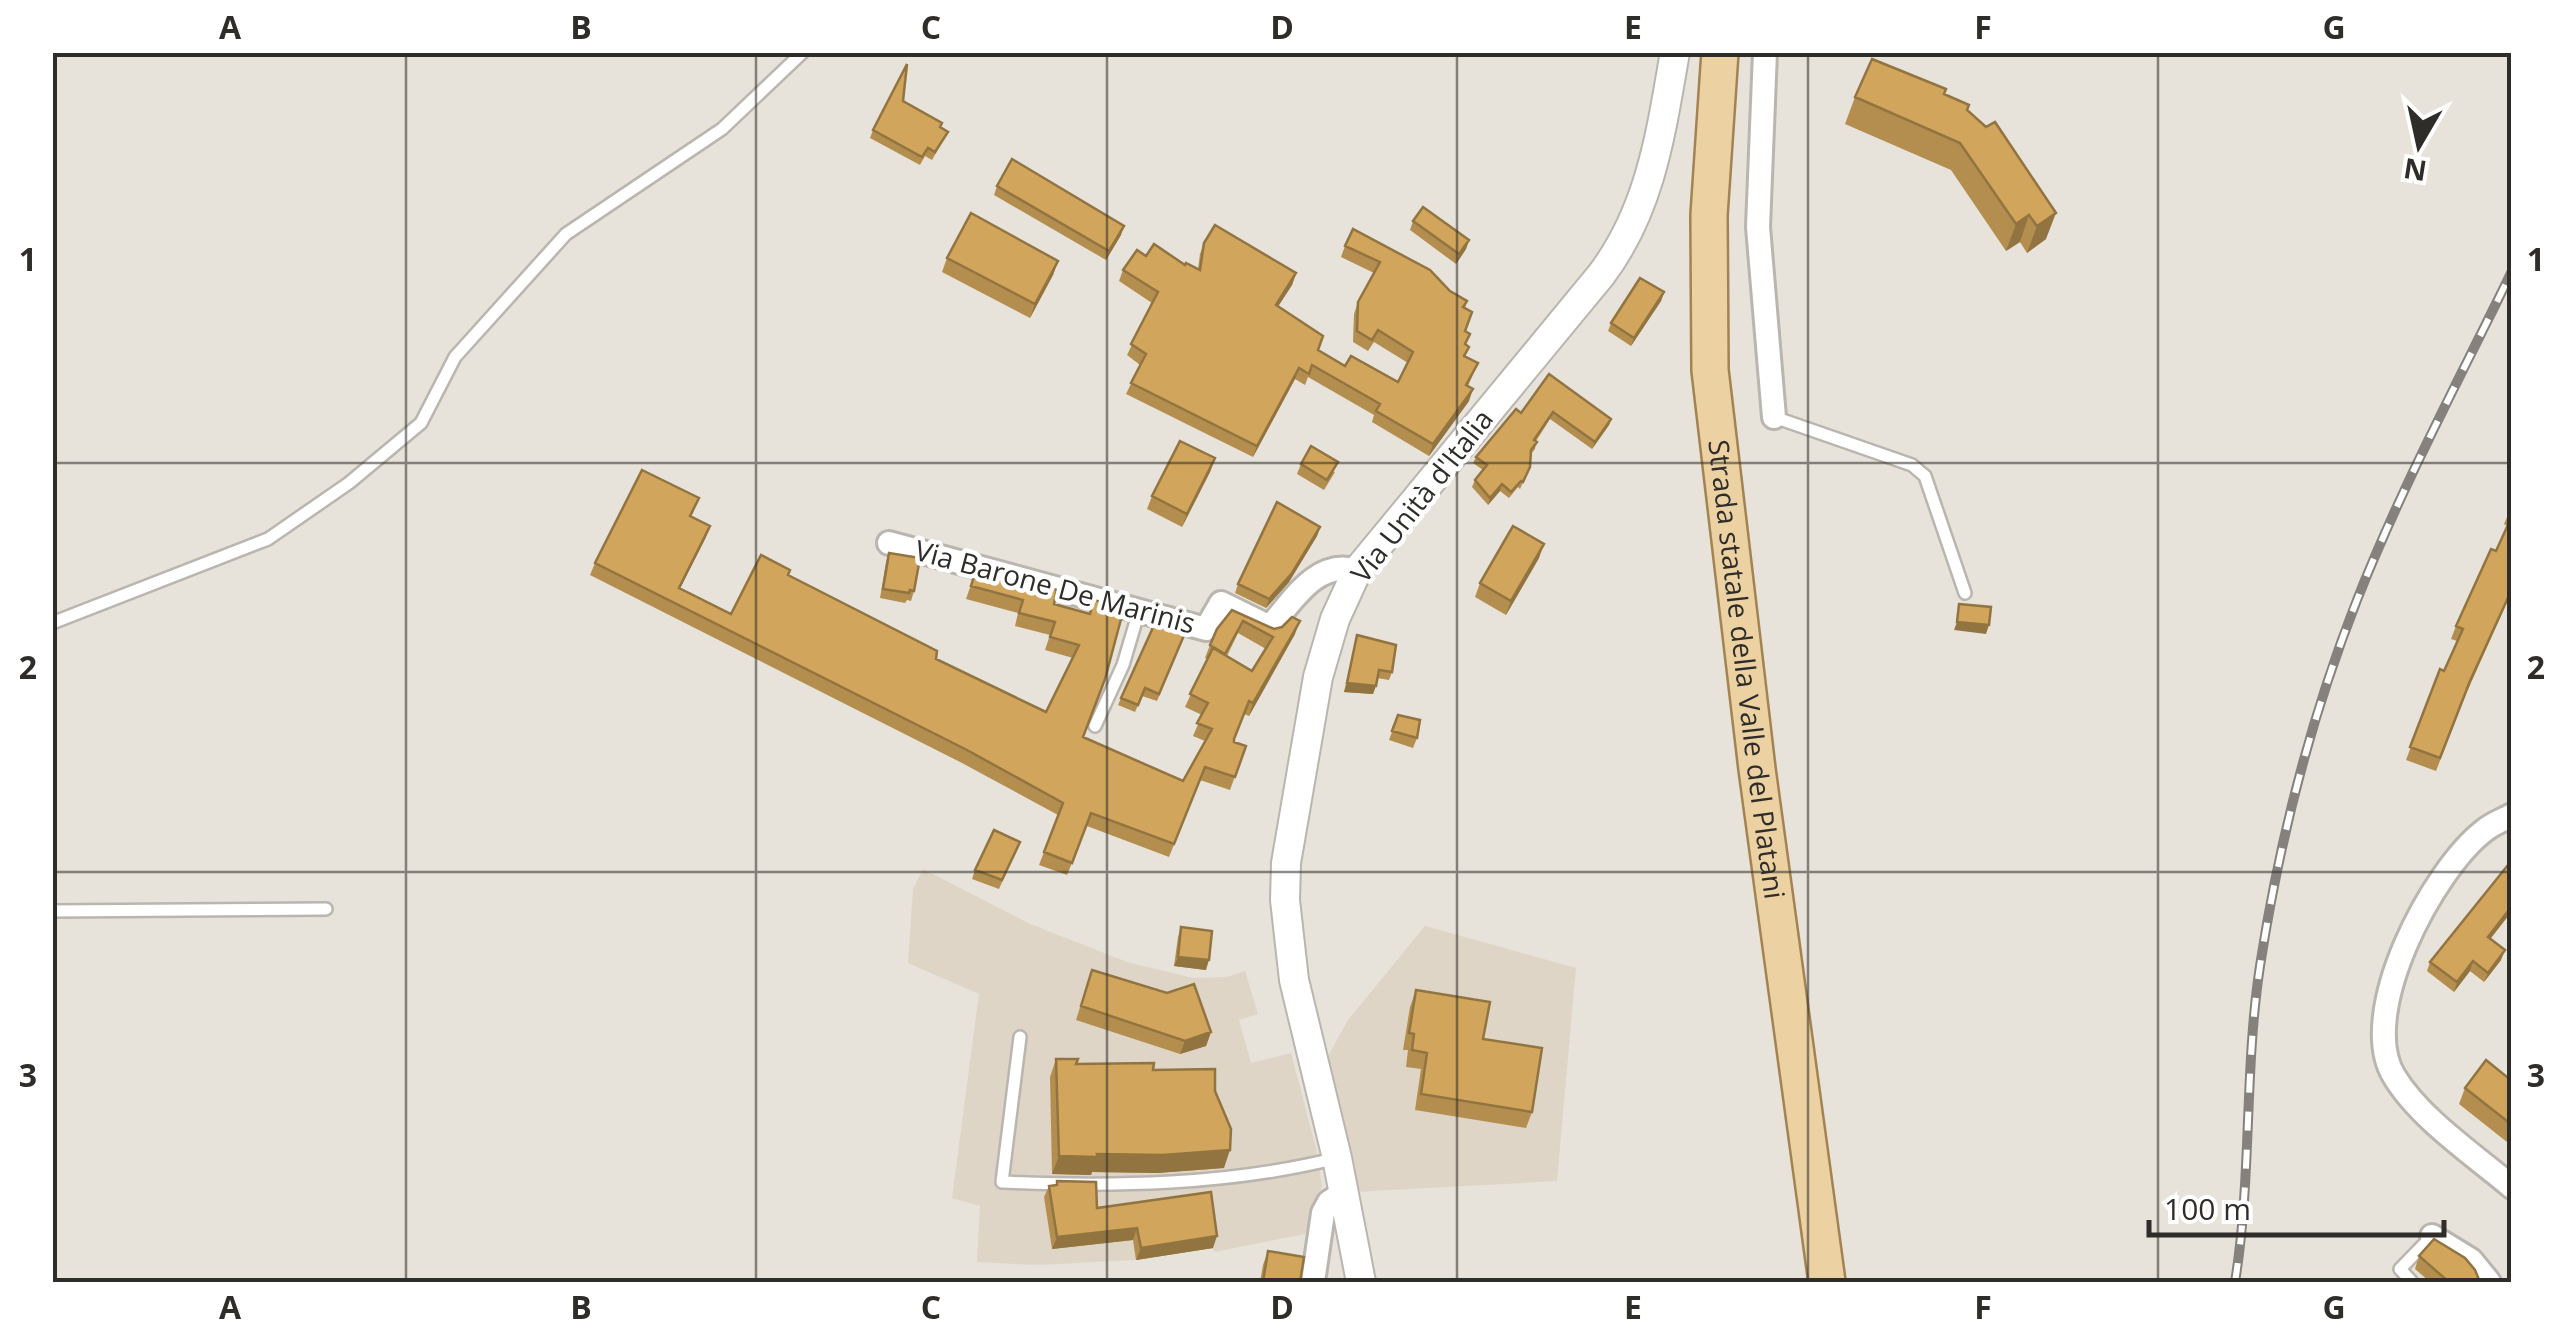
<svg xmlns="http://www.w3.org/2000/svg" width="2564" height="1335" font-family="'Open Sans',sans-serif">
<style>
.built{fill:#dfd5c7}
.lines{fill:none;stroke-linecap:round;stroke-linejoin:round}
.service-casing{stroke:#bab5ae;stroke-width:16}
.minor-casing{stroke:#bab5ae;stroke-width:28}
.tertiary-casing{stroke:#bab5ae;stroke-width:32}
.primary-casing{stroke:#a28351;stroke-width:40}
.path{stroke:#9b9791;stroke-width:4;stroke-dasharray:5 5;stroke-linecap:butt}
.service{stroke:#fff;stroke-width:11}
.minor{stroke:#fff;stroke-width:22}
.tertiary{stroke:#fff;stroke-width:28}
.primary{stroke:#ecd1a3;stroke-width:35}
.rail-casing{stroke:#85827d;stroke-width:10}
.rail{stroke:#fff;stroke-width:6;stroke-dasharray:19;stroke-linecap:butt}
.wall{fill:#b48e4e;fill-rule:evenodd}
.shaded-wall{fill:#927440}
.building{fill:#d1a55b;stroke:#927440;stroke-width:2.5}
.grid{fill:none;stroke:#2f2d2a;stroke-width:2.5;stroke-opacity:0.55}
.labels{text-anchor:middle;stroke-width:9;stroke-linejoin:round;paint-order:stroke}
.street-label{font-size:28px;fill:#2f2d2a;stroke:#fff}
.neatline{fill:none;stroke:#2f2d2a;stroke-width:4}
.grid-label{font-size:32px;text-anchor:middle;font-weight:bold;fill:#2f2d2a}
</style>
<rect width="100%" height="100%" fill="#e7e2da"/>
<path class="built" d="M923 869 1028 923 1127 962 1193 978 1227 977 1245 971 1258 1014 1239 1020 1251 1063 1291 1053 1316 1148 1322 1186 1305 1234 1215 1252 1212 1248 1136 1260 1038 1265 977 1262 980 1206 952 1198 979 994 908 963 913 889Z
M1425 926 1576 968 1557 1181 1336 1193 1320 1071 1348 1020Z"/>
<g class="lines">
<defs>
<path id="service" d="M1774 417 1912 465 1925 476 1965 593
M52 623 268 539 349 483 421 423 455 357 566 234 722 129 803 52
M1095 726 1123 665 1139 611
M52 911 326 909
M1020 1037 1002 1182C1113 1187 1230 1185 1337 1158
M2412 1282 2400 1269 2432 1236"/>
<path id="minor" d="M1765 52 1758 227 1774 417
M889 543 1206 629 1221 603 1270 627C1292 601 1318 558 1357 571
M2512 815C2503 820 2492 824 2485 830 2433 869 2356 1014 2394 1076 2419 1118 2474 1155 2512 1187
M2432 1236 2471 1260 2489 1282
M1313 1282 1323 1213 1329 1202 1343 1193"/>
<path id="tertiary" d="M1361 1282 1337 1158 1294 980 1285 900 1286 863 1318 677 1335 619 1357 571 1601 275C1651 209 1661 132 1675 52"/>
<g id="primary">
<path id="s1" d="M1720 52 1709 215 1710 370 1757 769 1827 1282"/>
</g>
</defs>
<use href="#service" class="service-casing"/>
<use href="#minor" class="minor-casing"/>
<use href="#tertiary" class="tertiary-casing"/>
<use href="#primary" class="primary-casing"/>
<path class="path" d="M2511 844 2512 843"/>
<use href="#service" class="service"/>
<use href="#minor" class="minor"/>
<use href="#tertiary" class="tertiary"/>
<use href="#primary" class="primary"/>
<defs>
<path id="rail" d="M2235 1282C2252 1177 2244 1071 2260 966 2279 842 2311 717 2357 600 2401 488 2459 380 2512 271"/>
</defs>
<use href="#rail" class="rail-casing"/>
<use href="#rail" class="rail"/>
</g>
<path class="wall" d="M1944 94 1967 110 2046 239 2027 253 2020 242 2006 251 1951 170 1845 124 1855 97Z
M903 101 948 132 932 160 925 156 920 165 870 138 873 130Z
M997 186 1121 235 1106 260 994 195Z
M1413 221 1469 240 1466 249 1456 264 1410 230Z
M1204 243 1296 273 1292 285 1278 306 1318 350 1345 366 1398 382 1408 363 1374 342 1368 351 1353 342 1354 314 1358 302 1374 273 1341 257 1345 246 1450 291 1467 301 1465 308V331L1470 334 1466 345V356L1478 363 1468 386 1469 401 1429 456 1372 422 1374 415 1308 377 1305 385 1295 379 1253 457 1126 394 1140 365 1127 355 1152 303 1119 281 1123 270 1146 256 1198 269 1200 254Z
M947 258 1058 261 1053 275 1030 318 942 272Z
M1664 292 1661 301 1631 346 1608 331 1611 323Z
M1549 374 1611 419 1609 425 1592 449 1550 419 1536 441 1535 449 1531 454 1530 467 1520 489 1518 487 1509 498 1500 491 1488 505 1472 487 1475 480 1483 470 1473 463 1476 457 1521 413Z
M1215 458 1210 472 1182 527 1147 509 1152 496Z
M1301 464 1335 472 1324 490 1297 474Z
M2512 506V591L2466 694 2436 771 2406 760 2440 669 2444 671 2457 641 2451 639 2456 626 2496 551 2507 526 2504 524Z
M694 511 691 517 710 526 705 539 680 588 731 614 788 575 936 659 1046 712 1073 658 1045 650 1050 635 1015 626 1018 613 966 599 976 570 1054 604 1089 614 1094 600 1084 737 1183 781 1205 741 1193 736 1202 715 1185 707 1207 659 1205 658 1210 645 1232 610 1274 629 1295 634 1249 716 1244 714 1234 740V742L1246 746 1230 790 1200 780 1169 857 1087 826 1067 875 1039 865 1058 815 962 763 590 575 595 563ZM1238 633 1266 649 1252 671 1227 656Z
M1320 527 1317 536 1289 582 1266 608 1235 593 1238 584Z
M889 553 914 591 911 601 907 600 905 603 880 598 886 562Z
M1539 558 1506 615 1475 597 1480 583Z
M1185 633 1157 701 1142 696 1135 712 1118 705 1121 698Z
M1357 635 1392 672 1389 680 1377 678 1373 694 1344 692Z
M1398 715 1417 738 1413 748 1389 740Z
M1020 842 999 889 972 879 975 870Z
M2512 911 2490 939 2501 960 2484 982 2470 971 2454 992 2427 971 2430 962Z
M1181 927 1206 970 1174 966 1178 937Z
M1092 970 1211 1032 1206 1046 1180 1054 1076 1020Z
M1416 990 1483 1039 1532 1112 1526 1128 1415 1110 1421 1069 1406 1067 1408 1050H1403L1410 1007Z
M1056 1059 1076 1064 1153 1070 1215 1091 1224 1168 1157 1173 1092 1172 1091 1175 1052 1174 1050 1077Z
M2512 1081V1146L2459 1104 2465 1088Z
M1057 1181 1097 1208 1213 1248 1136 1260 1133 1240 1052 1249 1044 1197 1049 1186 1056 1185Z
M1268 1251 1300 1282H1260L1263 1265Z
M2419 1256 2480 1282H2430L2415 1269Z"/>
<path class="shaded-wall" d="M2056 213 2046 239 2027 253 2037 226Z
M2029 215 2020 242 2006 251 2016 224Z
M1124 226 1121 235 1106 260 1109 251Z
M1469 240 1466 249 1456 264 1459 254Z
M1058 261 1053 275 1030 318 1035 304Z
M1296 273 1292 285 1272 316 1276 305Z
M1664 292 1661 301 1631 346 1634 338Z
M1299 368 1295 379 1253 457 1257 446Z
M1473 389 1469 401 1429 456 1433 444Z
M1611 419 1609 425 1592 449 1595 442Z
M1215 458 1210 472 1182 527 1187 514Z
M1502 484 1500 491 1488 505 1490 498Z
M710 526 705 539 674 600 679 588Z
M1320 527 1317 536 1289 582 1266 608 1269 599Z
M1544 544 1539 558 1506 615 1511 601Z
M1300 621 1295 634 1249 716 1253 703Z
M1957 622 1989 625 1986 634 1954 630Z
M1347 683 1376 686 1373 694 1344 692Z
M2512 906V911L2484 947 2488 937Z
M2505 950 2501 960 2484 982 2488 973Z
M1178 957 1209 960 1206 970 1174 966Z
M2473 961 2470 971 2454 992 2457 982Z
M1211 1032 1206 1046 1180 1054 1185 1041Z
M1230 1150 1224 1168 1157 1173 1092 1172 1091 1175 1052 1174 1059 1156Z
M1137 1228 1133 1240 1052 1249 1057 1237Z
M1217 1236 1213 1248 1136 1260 1141 1248Z"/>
<path class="building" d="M1872 59 1946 89 1944 94 1969 105 1967 110 1986 127 1995 122 2056 213 2037 226 2029 215 2016 224 1960 143 1855 97Z
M907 64 903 101 942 123 940 127 948 132 935 152 928 148 922 157 873 130Z
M1012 159 1124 226 1109 251 997 186Z
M1423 207 1469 240 1459 254 1413 221Z
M971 213 1058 261 1035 304 947 258Z
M1215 225 1296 273 1276 305 1323 336 1318 350 1345 366 1351 356 1398 382 1413 352 1378 330 1372 340 1357 331 1358 302 1380 262 1345 246 1353 229 1430 270 1450 291 1467 301 1463 307 1472 312 1465 331 1470 334 1465 344 1469 347 1464 356 1478 363 1466 385 1473 389 1433 444 1376 411 1380 404 1312 365 1309 374 1299 368 1257 446 1131 383 1146 354 1131 344 1158 292 1123 270 1137 250 1146 256 1154 244 1185 265 1186 263 1200 270 1204 243Z
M1640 278 1664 292 1634 338 1611 323Z
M1549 374 1611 419 1595 442 1553 412 1534 440 1537 442 1531 450 1530 467 1523 482 1521 481 1511 492 1502 484 1490 498 1475 480 1487 465 1476 457 1516 409 1521 413Z
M1180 441 1215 458 1187 514 1152 496Z
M1311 446 1338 462 1327 480 1301 464Z
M642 470 699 498 690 516 710 526 679 588 731 614 761 555 790 570 788 575 937 651 936 659 1046 712 1079 645 1050 637 1055 622 1019 613 1023 600 971 586 976 570 1057 590 1054 604 1090 614 1094 600 1124 608 1105 679 1083 737 1183 781 1212 729 1197 723 1208 703 1190 694 1213 648 1252 671 1273 637 1243 621 1225 654 1210 645 1217 629 1232 610 1274 629 1282 627 1292 617 1300 621 1253 703 1249 701 1234 739V742L1246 746 1235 777 1205 767 1174 844 1091 813 1072 863 1044 852 1063 803 967 750 595 563Z
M1277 502 1320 527 1292 573 1269 599 1238 584Z
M2512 516V589L2470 681 2440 758 2410 747 2440 669 2444 671 2463 629 2456 626 2491 549 2496 551Z
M1513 526 1544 544 1511 601 1480 583Z
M889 553 920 558 914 591 910 590 909 593 883 589Z
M1959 604 1991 607 1989 625 1957 622Z
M1155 623 1185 633 1159 694 1145 688 1138 705 1121 698Z
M1357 635 1396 645 1392 672 1379 670 1376 686 1347 683Z
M1398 715 1420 720 1417 738 1392 731Z
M994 830 1020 842 1002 880 975 870Z
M2512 860V906L2488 937 2505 950 2488 973 2473 961 2457 982 2430 962Z
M1181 927 1212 931 1209 960 1178 957Z
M1092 970 1167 993 1194 984 1211 1032 1185 1041 1081 1006Z
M1416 990 1490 1002 1483 1039 1542 1048 1532 1112 1421 1094 1427 1053 1412 1050 1414 1034 1409 1033Z
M1056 1059H1078L1076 1064 1154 1063 1153 1070 1215 1069V1091L1231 1129 1230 1150 1163 1155 1097 1154 1098 1157 1059 1156Z
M2486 1060 2512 1081V1125L2465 1088Z
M1057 1181 1096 1182 1097 1208 1211 1192 1217 1236 1141 1248 1137 1228 1057 1237 1049 1186 1057 1185Z
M2434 1239 2465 1258 2475 1270 2480 1282H2449L2419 1256Z
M1268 1251 1304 1257 1300 1282H1263Z"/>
<path class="grid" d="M406 52V1282M756 52V1282M1107 52V1282M1457 52V1282M1808 52V1282M2158 52V1282M52 463H2512M52 872H2512"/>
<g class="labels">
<g class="street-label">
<text transform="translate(1422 496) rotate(-52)" y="10">Via Unità d'Italia</text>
<text transform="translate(1055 587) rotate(15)" y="10">Via Barone De Marinis</text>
<text dy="10" stroke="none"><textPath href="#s1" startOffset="620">Strada statale della Valle del Platani</textPath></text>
</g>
</g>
<rect width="2564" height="1335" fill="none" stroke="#ffffff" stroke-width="110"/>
<g transform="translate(2419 145) rotate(189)" stroke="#ffffff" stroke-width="8" paint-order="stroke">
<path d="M0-8L18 38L0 25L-18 38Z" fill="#2f2d2a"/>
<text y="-15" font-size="28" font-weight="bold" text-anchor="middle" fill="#2f2d2a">N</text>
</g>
<path d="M2149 1220v15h295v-15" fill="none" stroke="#2f2d2a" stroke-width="5"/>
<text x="2164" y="1220" font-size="30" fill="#2f2d2a" stroke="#ffffff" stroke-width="8" paint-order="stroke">100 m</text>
<rect x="55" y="55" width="2454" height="1225" class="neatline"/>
<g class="grid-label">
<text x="230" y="39">A</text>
<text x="581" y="39">B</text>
<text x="931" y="39">C</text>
<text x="1282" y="39">D</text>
<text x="1633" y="39">E</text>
<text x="1983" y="39">F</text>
<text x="2334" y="39">G</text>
<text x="28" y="271">1</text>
<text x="2536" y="271">1</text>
<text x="28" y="679">2</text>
<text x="2536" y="679">2</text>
<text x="28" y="1087">3</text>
<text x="2536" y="1087">3</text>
<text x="230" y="1319">A</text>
<text x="581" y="1319">B</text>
<text x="931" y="1319">C</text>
<text x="1282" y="1319">D</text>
<text x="1633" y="1319">E</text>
<text x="1983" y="1319">F</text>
<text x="2334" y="1319">G</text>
</g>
</svg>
